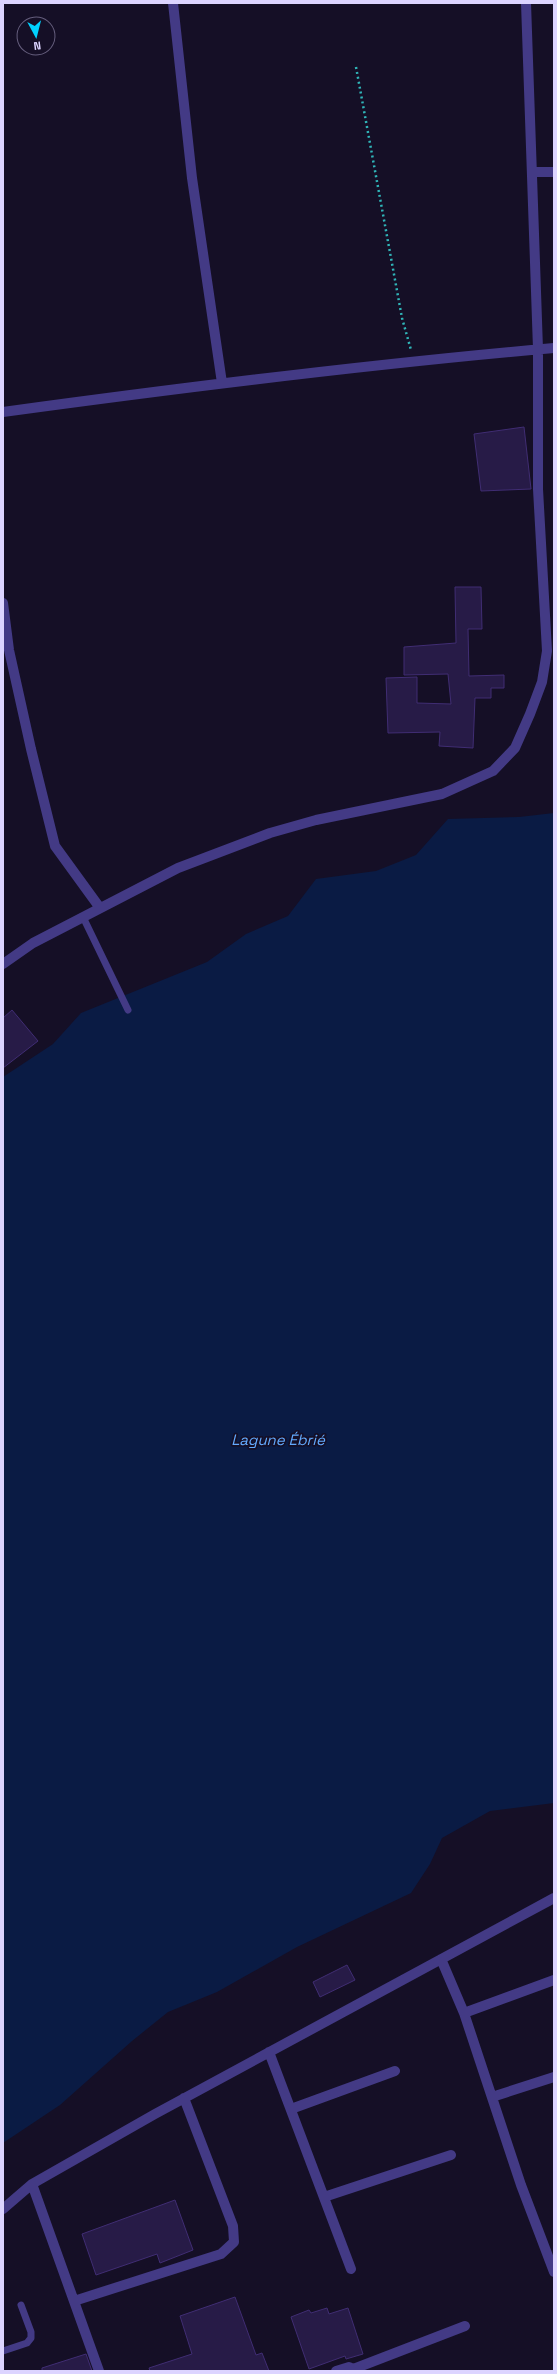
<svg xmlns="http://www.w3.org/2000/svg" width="557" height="2374" font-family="'Space Grotesk',sans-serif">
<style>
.water{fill:#0a1b44}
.building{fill:#271b47;stroke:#402d73}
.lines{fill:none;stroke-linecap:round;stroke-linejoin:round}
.path{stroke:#30b5b8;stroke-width:2.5;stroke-dasharray:2 3;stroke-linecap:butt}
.lane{stroke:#433a85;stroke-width:7}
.street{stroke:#433a85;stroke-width:10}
.labels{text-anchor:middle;stroke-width:3.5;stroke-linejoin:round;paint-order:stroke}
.water-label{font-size:15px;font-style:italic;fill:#63aafe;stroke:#150f26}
</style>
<rect width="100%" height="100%" fill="#150f26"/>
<path class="water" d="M554 813V1803L490 1811 442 1838 430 1864 411 1893 297 1947 217 1992 168 2012 132 2041 60 2105 3 2143V1077L53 1044 81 1013 207 962 246 934 288 916 316 879 376 871 416 855 448 819 519 817Z"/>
<path class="building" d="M524 427 531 489 481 491 474 434Z
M455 587H481L482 629H468L469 676 504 675V688H491V698H475L473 748 439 746 440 732 388 733 386 678 417 677V703L451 704 448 674 404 675V647L456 643Z
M12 1010 38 1041 3 1068V1018Z
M347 1965 355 1980 320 1997 313 1982Z
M175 2200 193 2250 160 2263 157 2254 96 2275 82 2234Z
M235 2297 256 2355 262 2353 269 2371H150L149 2368 192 2354 180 2316Z
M327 2308 329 2314 348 2308 363 2354 346 2359 345 2356 309 2369 291 2317 309 2310 311 2313Z
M86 2354 92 2371H42V2368Z"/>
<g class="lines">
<path class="path" d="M356 67 402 318 411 350"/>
<path class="lane" d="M83 917 128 1010
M3 2351 27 2343 31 2338V2332L21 2305"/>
<path class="street" d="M173 3 192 178 222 383
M532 172H554
M3 412C186 387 370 364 554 348
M3 603 9 650 31 749 55 846 100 908
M3 964 33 943 178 868 270 833 316 820 442 794 493 771 515 748 530 714 542 682 547 651 538 489V349L526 3
M441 1959 464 2013 554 1980
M464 2013 521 2185 554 2272
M269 2052 351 2269
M492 2097 554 2077
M291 2109 395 2071
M32 2184 99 2371
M324 2197 451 2155
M3 2209 32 2184 155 2114 554 1898
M74 2301 221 2254 234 2242 233 2226 184 2098
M356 2368 465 2326
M336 2371 349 2367 358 2371"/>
</g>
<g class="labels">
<g class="water-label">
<text x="278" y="1445">Lagune Ébrié</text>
</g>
</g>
<rect width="557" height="2374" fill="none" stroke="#dcd4ff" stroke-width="8"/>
<g transform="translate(36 36) rotate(173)"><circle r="19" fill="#150f26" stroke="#655e7d"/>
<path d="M0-3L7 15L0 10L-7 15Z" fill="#01d1fe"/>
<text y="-6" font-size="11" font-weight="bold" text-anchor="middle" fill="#dcd4ff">N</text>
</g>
</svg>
